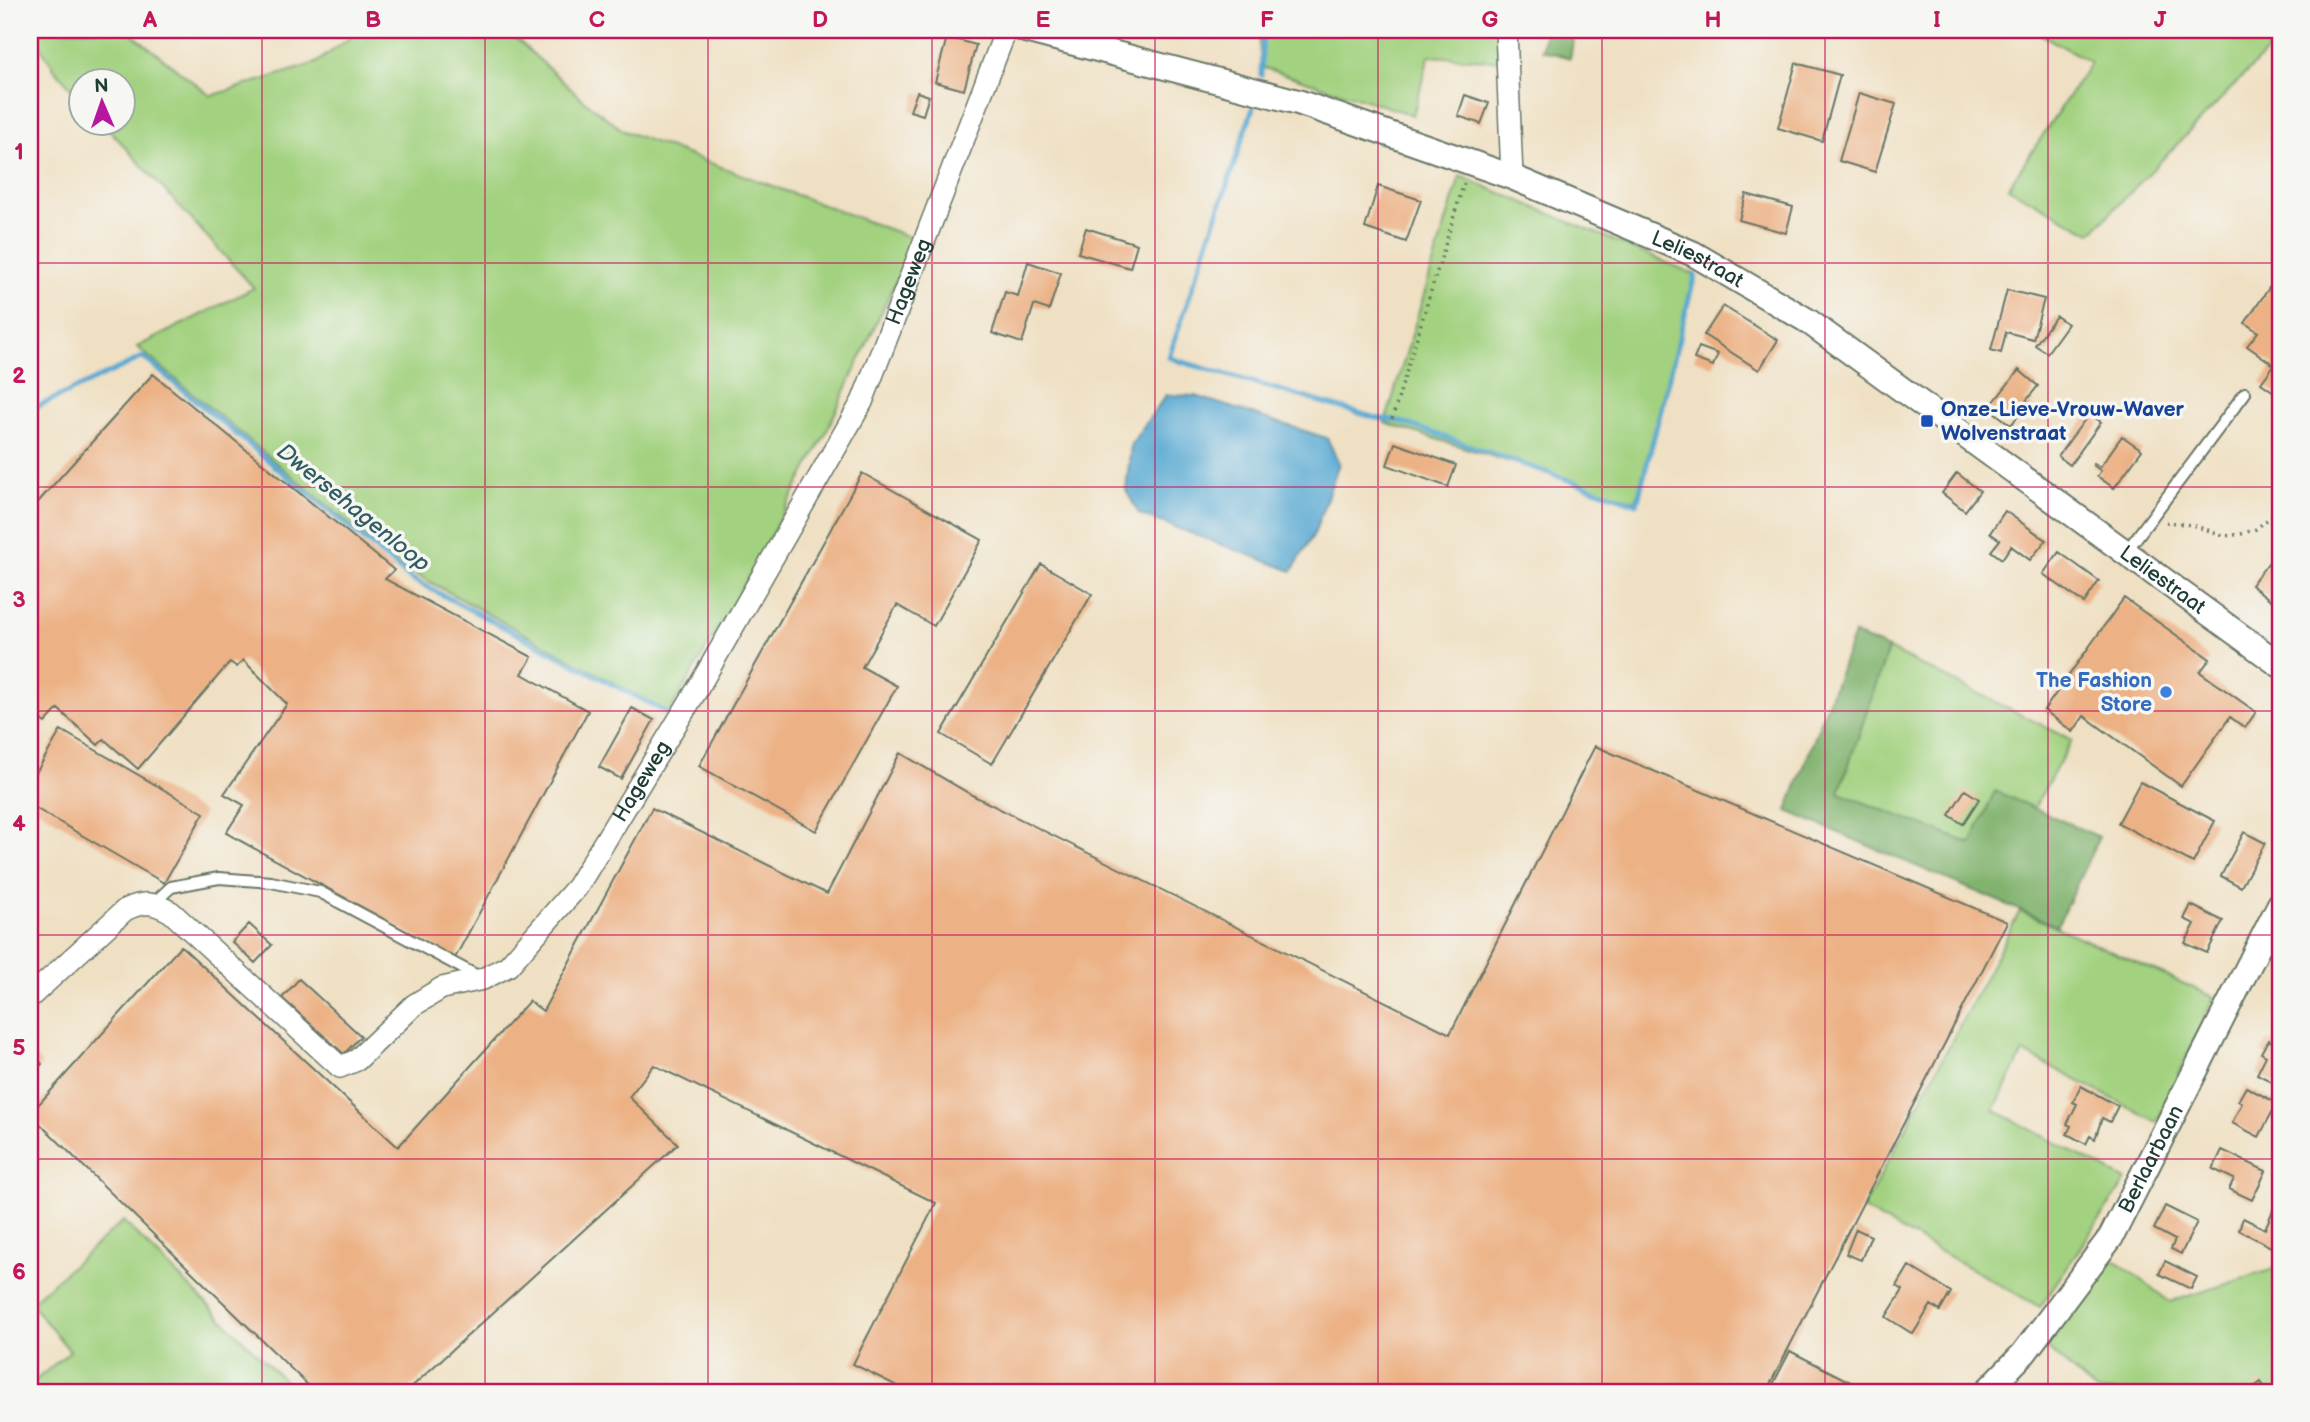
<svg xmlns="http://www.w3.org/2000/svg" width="2310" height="1422" font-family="'Balsamiq Sans',sans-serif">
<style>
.green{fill:#a2d17f;stroke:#60875a;stroke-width:2}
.forest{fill:#81b36e;stroke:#507851;stroke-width:2}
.water{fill:#57a8d2;stroke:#3b7283;stroke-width:2}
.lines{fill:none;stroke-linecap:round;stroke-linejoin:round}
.stream{stroke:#57a8d2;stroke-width:5}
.building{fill:#ecb184}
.service-casing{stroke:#687666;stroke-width:14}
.minor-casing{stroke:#687666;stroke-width:24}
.tertiary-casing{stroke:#687666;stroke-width:28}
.path{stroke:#687666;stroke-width:3.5;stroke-dasharray:2 5;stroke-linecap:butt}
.service{stroke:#fff;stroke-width:10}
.minor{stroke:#fff;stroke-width:21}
.tertiary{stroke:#fff;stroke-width:24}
.grid{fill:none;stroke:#c2185b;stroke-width:2;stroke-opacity:0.55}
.transit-dot{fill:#1a4fb4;stroke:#f6f6f2;stroke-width:2.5}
.shop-dot{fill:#3f7fe0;stroke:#f6f6f2;stroke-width:2.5}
.labels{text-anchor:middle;stroke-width:7;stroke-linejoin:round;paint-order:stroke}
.street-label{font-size:21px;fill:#1f3d34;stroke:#f6f6f2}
.transit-label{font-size:21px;font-weight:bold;fill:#164399;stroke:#f6f6f2;text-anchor:start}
.shop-label{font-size:21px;font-weight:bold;fill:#366cbe;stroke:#f6f6f2;text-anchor:end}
.water-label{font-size:23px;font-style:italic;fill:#305d63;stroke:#f6f6f2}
.neatline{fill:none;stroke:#c2185b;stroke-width:2.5}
.grid-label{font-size:23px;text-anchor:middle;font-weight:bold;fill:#c2185b}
</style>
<rect width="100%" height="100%" fill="#f6f6f2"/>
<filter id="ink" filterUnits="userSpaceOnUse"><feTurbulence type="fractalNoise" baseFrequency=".0143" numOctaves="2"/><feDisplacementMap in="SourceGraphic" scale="14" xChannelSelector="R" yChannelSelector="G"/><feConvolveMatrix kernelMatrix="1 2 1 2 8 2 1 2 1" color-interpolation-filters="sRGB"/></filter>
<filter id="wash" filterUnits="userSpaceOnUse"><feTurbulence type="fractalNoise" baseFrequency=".00686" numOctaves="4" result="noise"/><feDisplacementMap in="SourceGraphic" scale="28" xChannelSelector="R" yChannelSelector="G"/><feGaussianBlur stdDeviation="1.57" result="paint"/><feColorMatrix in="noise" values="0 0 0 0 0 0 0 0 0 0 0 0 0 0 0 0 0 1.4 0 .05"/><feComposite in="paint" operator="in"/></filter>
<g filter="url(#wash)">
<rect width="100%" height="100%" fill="#efe0c3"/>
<path class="green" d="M30 30H127L211 96 316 63 360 30H507L583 100 624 131 915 239 824 437 753 569 669 713 399 565 137 347 254 288 103 123 122 122V80H80V98L55 70Z
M1258 30H1502L1503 61 1429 56 1413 115 1261 67Z
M2033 30H2280V38L2091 233 2008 188 2091 62Z
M1460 176 1694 274 1636 501 1385 423Z
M1888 649 2072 740 2034 808 1995 792 1971 844 1838 793Z
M2020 911 2214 997 2157 1122 2023 1052 1994 1110 2126 1180 2040 1307 1863 1209Z
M123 1221 296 1392H30V1385L70 1351 30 1303Z
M2112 1258 2170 1302 2280 1267V1392H2097L2046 1347Z"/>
<path class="forest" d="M1545 30H1575L1570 58 1542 50Z
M1854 634 1888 649 1839 793 1971 844 1995 791 2099 837 2057 926 1787 811Z"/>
<path class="water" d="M1166 395 1196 396 1327 438 1339 463 1315 532 1292 571 1139 514 1126 490 1131 444Z"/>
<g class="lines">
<path class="stream" d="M1261 75 1263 30
M1254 105 1169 357 1179 361 1376 418 1399 421 1637 504 1695 275
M30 410 143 357 410 578 671 715"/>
</g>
<g id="blocks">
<path class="building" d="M947 37 976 45 964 90 935 82Z
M1796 63 1840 75 1822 141 1778 128Z
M917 92 929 96 923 115 910 111Z
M1859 93 1896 104 1875 172 1839 161Z
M1465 95 1489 103 1481 124 1458 116Z
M1378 186 1421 200 1406 242 1365 228Z
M1746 194 1793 207 1786 233 1739 220Z
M1086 228 1137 244 1130 268 1078 253Z
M1028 262 1061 273 1049 310 1034 305 1022 343 992 333 1005 292 1018 296Z
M2280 272V396L2261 383 2274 365 2247 346 2258 332 2245 323Z
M2007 290 2044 299 2033 339 2006 332 2001 353 1991 350Z
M1723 306 1778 340 1759 370 1704 335Z
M2056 316 2068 324 2047 353 2035 345Z
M1699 347 1718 354 1713 366 1694 359Z
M2019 370 2038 386 2025 402 2032 407 2025 416 2020 413 2011 425 1989 408Z
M153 374 394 570 385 579 532 657 522 674 588 711 455 958 226 833 244 805 224 794 287 704 243 660 237 667 230 662 138 769 104 739 98 745 58 709 45 723 30 711V511Z
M2089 414 2101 422 2070 465 2058 456Z
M2122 436 2142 450 2114 488 2097 476 2101 471 2093 465 2094 463 2100 467Z
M1395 443 1456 465 1448 487 1387 465Z
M862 473 982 540 934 626 897 605 862 667 897 686 816 831 699 766Z
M1957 473 1980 491 1965 511 1942 493Z
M2005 511 2046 540 2030 560 2011 546 2002 559 1991 551 2000 540 1990 533Z
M2280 548V607L2251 585Z
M2059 552 2099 581 2084 603 2043 574Z
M1041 564 1092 594 992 764 941 734Z
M2124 598 2210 659 2200 672 2256 712 2245 728 2230 717 2181 786 2084 716 2073 732 2044 710Z
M632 708 654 720 621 779 599 767Z
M61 730 204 813 164 883 30 805V783Z
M1595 746 2007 922 1766 1392H909L853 1364 936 1203 654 1065 629 1097 678 1144 406 1392H315L30 1114 181 946 398 1147 529 1001 543 1011 652 808 827 894 900 753 972 795 1450 1034Z
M2140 782 2215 821 2193 863 2118 823Z
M1965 790 1979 799 1963 824 1949 815Z
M2244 832 2265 843 2241 887 2221 876Z
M2191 905 2223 921 2207 953 2185 943 2195 924 2184 919Z
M249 924 272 945 255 963 232 942Z
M299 979 361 1036 344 1054 282 998Z
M2268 1040 2280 1046V1086L2257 1074 2266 1056 2261 1053Z
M30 1051 42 1064 30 1076Z
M2081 1086 2118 1106 2110 1122 2102 1118 2095 1139 2090 1136 2086 1144 2067 1134 2071 1126 2067 1124 2077 1104 2073 1102Z
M2246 1087 2277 1103 2259 1137 2232 1123 2242 1103 2238 1101Z
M2222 1150 2266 1171 2252 1200 2229 1189 2234 1179 2213 1169Z
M2280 1194V1252L2239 1230 2243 1218 2265 1229Z
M2165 1206 2197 1222 2181 1254 2171 1249 2175 1240 2154 1229Z
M1856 1229 1871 1236 1861 1260 1846 1254Z
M2165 1261 2197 1277 2191 1289 2159 1274Z
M1909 1266 1951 1292 1940 1311 1931 1305 1913 1334 1886 1317 1903 1290 1897 1286Z
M1790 1351 1856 1385 1852 1392H1769Z
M2261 1382 2268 1392H2256L2253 1388Z"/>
</g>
</g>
<g filter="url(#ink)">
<use href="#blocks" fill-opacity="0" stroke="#687666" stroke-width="2"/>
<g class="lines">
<defs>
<path id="service" d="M2125 553 2245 393
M154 903 171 887 219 878 271 882 320 892 481 978"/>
<g id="minor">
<path d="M1506 30 1512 177"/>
<path id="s1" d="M30 997 125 910C144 901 153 902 171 912L340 1067 357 1060 414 1005 442 988 483 979 508 966 577 887 698 688 862 402 1006 30"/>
</g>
<g id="tertiary">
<path id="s2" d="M1025 30 1298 102 1512 177 1694 254 1808 321 2280 665"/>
<path id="s3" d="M1986 1392 2024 1353 2111 1237 2280 904"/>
</g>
</defs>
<use href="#service" class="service-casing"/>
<use href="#minor" class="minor-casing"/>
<use href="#tertiary" class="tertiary-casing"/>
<path class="path" d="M1392 419 1464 183
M2166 522 2192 525 2226 536 2241 534 2256 529 2280 509"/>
<use href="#service" class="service"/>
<use href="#minor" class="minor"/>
<use href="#tertiary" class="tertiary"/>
</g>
</g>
<path class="grid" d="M262 30V1392M485 30V1392M708 30V1392M932 30V1392M1155 30V1392M1378 30V1392M1602 30V1392M1825 30V1392M2048 30V1392M30 263H2280M30 487H2280M30 711H2280M30 935H2280M30 1159H2280"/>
<rect class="transit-dot" x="1920" y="414" width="14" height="14" rx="3.5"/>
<circle class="shop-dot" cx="2166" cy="692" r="7"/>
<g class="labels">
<g class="street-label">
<text dy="7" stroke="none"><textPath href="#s2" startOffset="712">Leliestraat</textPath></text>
<text dy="7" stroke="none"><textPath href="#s1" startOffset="1404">Hageweg</textPath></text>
<text dy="7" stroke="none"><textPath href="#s2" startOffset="1278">Leliestraat</textPath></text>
<text dy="7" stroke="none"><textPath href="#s1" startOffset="836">Hageweg</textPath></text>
<text dy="7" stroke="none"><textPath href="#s3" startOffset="287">Berlaarbaan</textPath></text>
</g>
<g class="transit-label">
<text x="1941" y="416">Onze-Lieve-Vrouw-Waver<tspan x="1941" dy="24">Wolvenstraat</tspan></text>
</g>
<g class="shop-label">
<text x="2152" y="687">The Fashion<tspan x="2152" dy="24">Store</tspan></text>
</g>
<g class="water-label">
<text transform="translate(354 507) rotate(39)" y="8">Dwersehagenloop</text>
</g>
</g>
<rect width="2310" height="1422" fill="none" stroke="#f6f6f2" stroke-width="77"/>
<g transform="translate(102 102) rotate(358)"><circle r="33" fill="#f6f6f2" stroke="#a0aca6" stroke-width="2"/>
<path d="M0-5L12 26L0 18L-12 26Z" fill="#b5179e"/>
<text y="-10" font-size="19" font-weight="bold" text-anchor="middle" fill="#1f3d34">N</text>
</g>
<rect x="38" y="38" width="2234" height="1346" class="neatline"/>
<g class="grid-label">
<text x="150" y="27">A</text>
<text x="373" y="27">B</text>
<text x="597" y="27">C</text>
<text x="820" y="27">D</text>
<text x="1043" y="27">E</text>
<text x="1267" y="27">F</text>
<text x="1490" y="27">G</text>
<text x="1713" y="27">H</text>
<text x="1937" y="27">I</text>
<text x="2160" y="27">J</text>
<text x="19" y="159">1</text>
<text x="19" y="383">2</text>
<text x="19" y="607">3</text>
<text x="19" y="831">4</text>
<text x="19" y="1055">5</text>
<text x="19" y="1279">6</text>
</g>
</svg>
